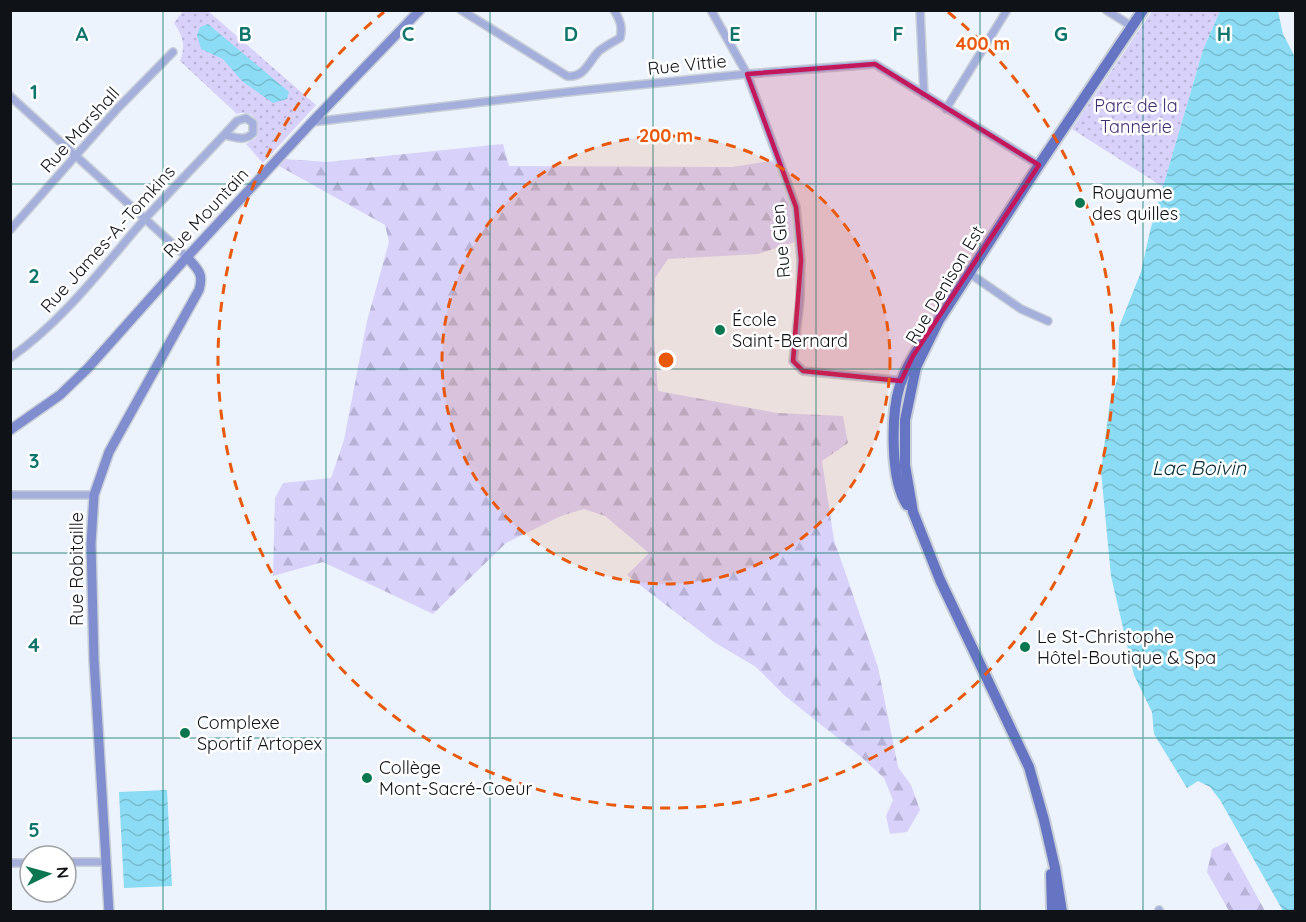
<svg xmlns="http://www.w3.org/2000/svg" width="1306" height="922" font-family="Quicksand,sans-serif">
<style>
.forest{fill:url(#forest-firs)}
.park{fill:url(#park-dots)}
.water{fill:url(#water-waves)}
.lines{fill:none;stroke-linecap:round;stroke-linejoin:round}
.street-casing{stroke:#c9cfd8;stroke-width:10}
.secondary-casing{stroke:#c9cfd8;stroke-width:12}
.primary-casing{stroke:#c9cfd8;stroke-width:14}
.street{stroke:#a5afdc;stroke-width:7}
.secondary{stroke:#808dcf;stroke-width:9}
.primary{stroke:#6674c4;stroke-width:10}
.marked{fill:#c2185b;fill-opacity:0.2;stroke:#c2185b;stroke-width:4.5;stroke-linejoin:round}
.grid{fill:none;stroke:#0f766e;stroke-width:1.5;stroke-opacity:0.55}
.ring{fill:none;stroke:#e8590c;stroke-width:3;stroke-dasharray:10 8}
.poi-dot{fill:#0a7751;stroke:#fff;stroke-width:2}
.labels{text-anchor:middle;stroke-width:5;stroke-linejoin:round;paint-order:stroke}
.street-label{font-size:18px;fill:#0f1318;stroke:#fff}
.park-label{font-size:18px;fill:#442f75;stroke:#fff}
.poi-label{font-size:18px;fill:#0f1318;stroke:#fff;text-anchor:start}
.water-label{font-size:20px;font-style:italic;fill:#062e38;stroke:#fff}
.grid-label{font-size:20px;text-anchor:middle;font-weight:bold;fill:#0f766e;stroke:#fff;stroke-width:5;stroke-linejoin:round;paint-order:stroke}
.centre{fill:#e8590c;stroke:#fff;stroke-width:3}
.ring-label{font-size:18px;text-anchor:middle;font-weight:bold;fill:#e8590c;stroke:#fff;stroke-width:5;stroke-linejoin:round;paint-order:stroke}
</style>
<defs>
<pattern id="forest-firs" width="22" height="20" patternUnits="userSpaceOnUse" patternTransform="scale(1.5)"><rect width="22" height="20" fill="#d8d1fa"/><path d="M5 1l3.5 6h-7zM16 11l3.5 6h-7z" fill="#b8b3d6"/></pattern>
<pattern id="park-dots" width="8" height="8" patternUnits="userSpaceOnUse" patternTransform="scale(1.5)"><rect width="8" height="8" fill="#d8d1fa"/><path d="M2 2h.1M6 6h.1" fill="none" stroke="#b8b3d6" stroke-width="1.8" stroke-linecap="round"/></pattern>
<pattern id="water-waves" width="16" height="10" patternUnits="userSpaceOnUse" patternTransform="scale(1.5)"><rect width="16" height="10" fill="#8bdcf4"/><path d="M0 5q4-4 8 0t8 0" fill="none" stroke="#77bcd0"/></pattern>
</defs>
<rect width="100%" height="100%" fill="#ecf3fc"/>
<path class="forest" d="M503 144 509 166 732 167 782 159 790 183 801 240 758 254 668 259 655 278 654 336 658 391 777 413 843 416 848 443 822 461 834 540 878 667 898 767 911 785 920 810 907 832 890 834 886 816 893 800 884 778 860 756 784 695 756 667 714 642 627 575 649 553 605 516 584 509 561 516 506 543 433 614 323 562 273 576 275 498 283 483 331 478 344 440 367 321 389 242 385 225 279 166 285 159 327 162Z
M1227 842 1265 911H1229L1207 872 1212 849Z"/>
<path class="park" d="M183 11H208L316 105 263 163 246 144 256 138C261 124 254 108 237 114L180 61C186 46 183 36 174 23Z
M1152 11H1220L1203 50 1163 187 1072 129Z"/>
<path class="water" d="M1220 11H1278L1283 34 1295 57V911H1283L1220 800 1210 787 1198 781 1187 788 1154 734 1152 712 1134 675 1111 576 1101 471 1110 402 1118 377 1119 327 1141 272 1150 231 1203 50Z
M208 24 289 92 287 99 273 103 242 81 223 59 201 49 197 35 200 27Z
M167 790 172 886 124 888 119 792Z"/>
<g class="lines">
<defs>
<path id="street" d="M461 10 567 76C585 78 588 62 599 51 605 46 613 42 620 38 623 27 620 20 614 10
M711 10 747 74 796 207 801 260 800 299 793 361 803 371 904 381
M920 10 924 95
M1106 10 1133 27
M10 96 187 257
M946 109 1007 10
M312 122 577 91 747 74 875 64 1039 165
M10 230 117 109 173 52
M969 273 1021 309 1048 321
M10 358C60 323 97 275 136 229 164 197 195 166 224 135L237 121 246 118 253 123V133C245 142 235 137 224 135
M10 495H94
M66 862H105
M10 863H30
M1159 910 1160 912"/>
<path id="secondary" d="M10 430 60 395 88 368 187 257 312 122 420 10
M109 912 94 660 91 544 94 495 109 452 199 290C204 273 198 270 187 257"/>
<path id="primary" d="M907 505C890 480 891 413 900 385 905 370 913 356 922 343
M1051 874 1052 912
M1062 912 1055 868 1044 820 1029 767 940 580 913 512 905 465V420L916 367 939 320 1039 165 1143 10"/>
</defs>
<use href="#street" class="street-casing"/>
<use href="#secondary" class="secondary-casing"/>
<use href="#primary" class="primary-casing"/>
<use href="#street" class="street"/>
<use href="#secondary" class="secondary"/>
<use href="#primary" class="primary"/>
</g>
<path class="marked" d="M875 64 1039 165 913 356 901 381 803 371 793 361 801 260 796 207 747 74Z"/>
<path class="grid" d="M163 10V912M326 10V912M490 10V912M653 10V912M816 10V912M980 10V912M1143 10V912M10 184H1296M10 369H1296M10 553H1296M10 738H1296"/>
<circle cx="666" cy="360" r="224" fill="#e8590c" fill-opacity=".12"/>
<g class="ring">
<circle cx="666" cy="360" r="224"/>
<path d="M948 12A448 448 0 1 1 384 12"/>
</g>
<g class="poi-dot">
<circle cx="1080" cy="203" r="6"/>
<circle cx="720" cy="330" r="6"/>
<circle cx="1025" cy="647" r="6"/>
<circle cx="185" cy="733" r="6"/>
<circle cx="367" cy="778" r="6"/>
</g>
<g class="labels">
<g class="street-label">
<text transform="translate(687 65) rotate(-6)" y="6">Rue Vittie</text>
<text transform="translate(80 130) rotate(-48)" y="6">Rue Marshall</text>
<text transform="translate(206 213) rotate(-47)" y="6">Rue Mountain</text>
<text transform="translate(108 239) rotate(-48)" y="6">Rue James-A.-Tomkins</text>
<text transform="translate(781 241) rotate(-95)" y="6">Rue Glen</text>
<text transform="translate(945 285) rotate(-59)" y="6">Rue Denison Est</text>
<text transform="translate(77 569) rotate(-90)" y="6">Rue Robitaille</text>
</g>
<g class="park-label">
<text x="1136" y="112">Parc de la<tspan x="1136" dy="21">Tannerie</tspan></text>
</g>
<g class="poi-label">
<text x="1092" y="199">Royaume<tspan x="1092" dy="21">des quilles</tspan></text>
<text x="732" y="326">École<tspan x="732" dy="21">Saint-Bernard</tspan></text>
<text x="1037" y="643">Le St-Christophe<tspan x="1037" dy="21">Hôtel-Boutique &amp; Spa</tspan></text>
<text x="197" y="729">Complexe<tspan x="197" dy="21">Sportif Artopex</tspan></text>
<text x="379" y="774">Collège<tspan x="379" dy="21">Mont-Sacré-Coeur</tspan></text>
</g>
<g class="water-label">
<text x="1199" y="475">Lac Boivin</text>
</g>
</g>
<g class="grid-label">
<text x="82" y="41">A</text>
<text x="245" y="41">B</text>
<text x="408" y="41">C</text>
<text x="571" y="41">D</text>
<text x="735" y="41">E</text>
<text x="898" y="41">F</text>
<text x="1061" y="41">G</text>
<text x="1224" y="41">H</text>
<text x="34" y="99">1</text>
<text x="34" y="283">2</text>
<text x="34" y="468">3</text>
<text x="34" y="652">4</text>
<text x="34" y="837">5</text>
</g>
<circle cx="666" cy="360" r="9" class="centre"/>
<g class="ring-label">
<text x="983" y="50">400 m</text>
<text x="666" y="142">200 m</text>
</g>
<rect width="1306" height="922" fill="none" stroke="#0f1318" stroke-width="24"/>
<g transform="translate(48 874) rotate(85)"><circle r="28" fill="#ffffff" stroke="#9fa1a3" stroke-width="1.5"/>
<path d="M0-4.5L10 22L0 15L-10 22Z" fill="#0a7751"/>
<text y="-9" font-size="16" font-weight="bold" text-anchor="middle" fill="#0f1318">N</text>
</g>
</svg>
